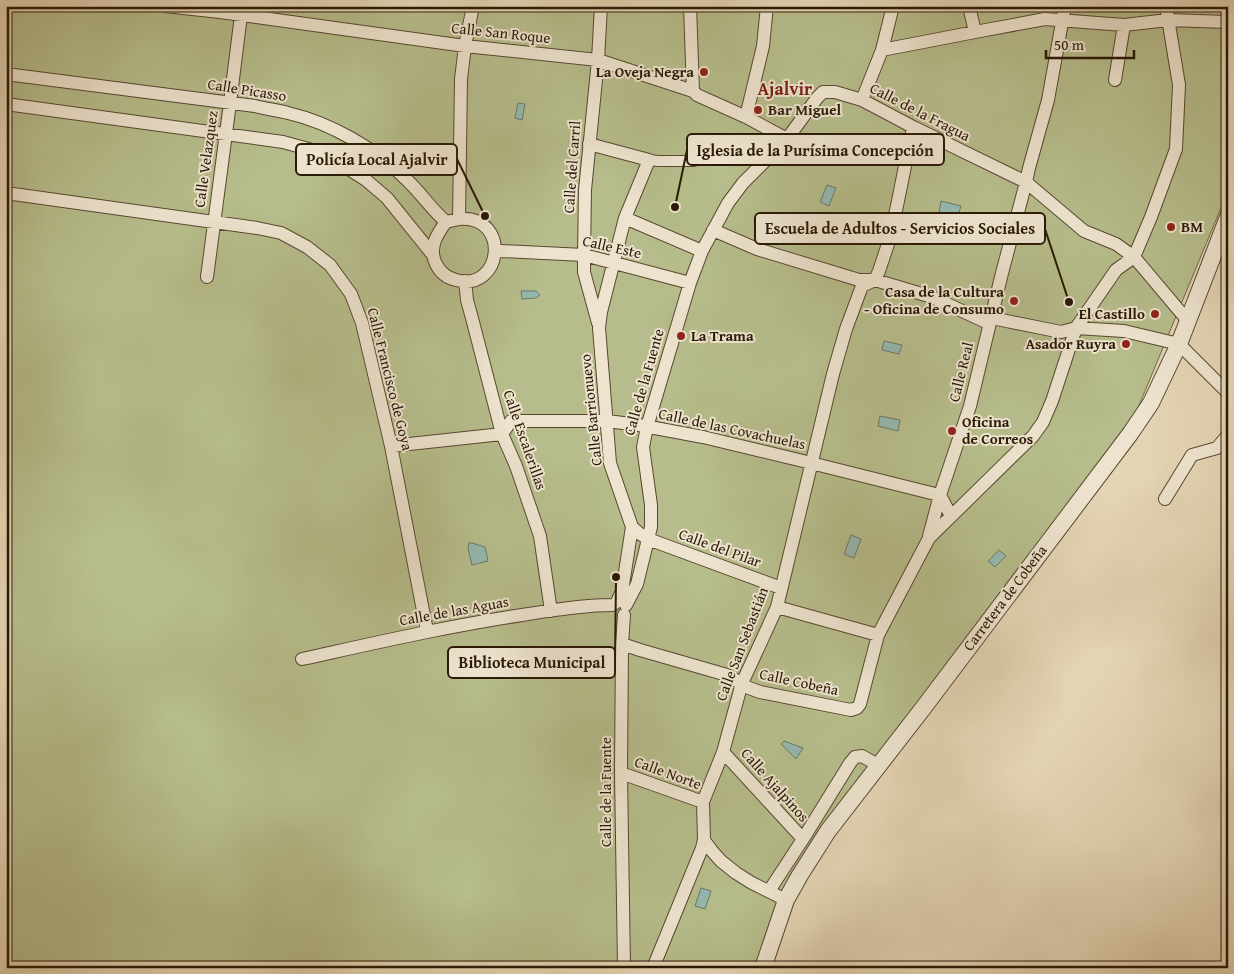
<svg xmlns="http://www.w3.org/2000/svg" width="1234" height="974" font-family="'Gentium Book Plus',serif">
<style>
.green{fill:#b6bc8b;stroke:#706a48}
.water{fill:#95b8af;stroke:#6a786b}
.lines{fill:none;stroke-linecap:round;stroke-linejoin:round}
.pedestrian-casing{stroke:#584830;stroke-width:12}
.minor-casing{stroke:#584830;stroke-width:14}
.tertiary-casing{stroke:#584830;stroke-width:18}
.pedestrian{stroke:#ede3ce;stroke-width:10}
.minor{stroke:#ede3ce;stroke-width:12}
.tertiary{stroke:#ede3ce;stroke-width:16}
.poi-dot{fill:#8f2418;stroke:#ede3ce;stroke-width:2}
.labels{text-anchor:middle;stroke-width:4;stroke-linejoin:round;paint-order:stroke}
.street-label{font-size:15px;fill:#2a1905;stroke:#ede3ce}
.poi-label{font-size:15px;font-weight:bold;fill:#2a1905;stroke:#ede3ce;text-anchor:end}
.quarter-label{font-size:18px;font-weight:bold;fill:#7a1f14;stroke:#ede3ce}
.leader{fill:none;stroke:#2a1905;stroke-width:2}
.callout-dot{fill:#2a1905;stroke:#ede3ce;stroke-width:2}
.callout{fill:#ede3ce;stroke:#2a1905;stroke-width:2}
.callout-label{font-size:16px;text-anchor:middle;font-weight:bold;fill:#2a1905}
</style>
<rect width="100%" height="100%" fill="#e3d4b3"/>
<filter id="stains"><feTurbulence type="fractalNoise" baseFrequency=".004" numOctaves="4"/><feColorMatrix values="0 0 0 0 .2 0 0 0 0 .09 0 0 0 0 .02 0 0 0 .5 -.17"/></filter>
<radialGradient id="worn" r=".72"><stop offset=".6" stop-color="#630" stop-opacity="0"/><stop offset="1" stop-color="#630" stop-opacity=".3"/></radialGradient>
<path class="green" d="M6 6H1228V191L1111 473 960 661 798 874 767 968H6Z"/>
<path class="water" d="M518 103 525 104 522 120 515 118Z
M827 185 836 188 829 206 820 202Z
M941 201 961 206 958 216 939 212Z
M521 291H536L540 295 536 298 522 299Z
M884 341 902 345 899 354 882 350Z
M880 416 900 420 898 431 878 426Z
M851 535 861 539 854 558 844 554Z
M469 543H472L485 547 488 561 472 565 468 549Z
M999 550 1006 556 995 567 988 561Z
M784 741 803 748 796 759 781 744Z
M701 888 711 891 705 909 695 906Z"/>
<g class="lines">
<defs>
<path id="pedestrian" d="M649 160 658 161H694"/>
<path id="minor" d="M165 6 220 12 465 46 598 60 693 91 697 95 746 117 787 139
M690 6 693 91
M969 6 975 32
M882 50 975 32 1045 19 1124 25 1168 20 1228 22
M6 74 255 106C266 109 277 110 288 113 331 123 376 149 407 180 421 193 431 209 446 222
M1115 80 1124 25
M862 100 882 50 893 6
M6 104 283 142 312 150 341 164 366 180 387 198 433 255
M746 117 763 46 767 6
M589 144 649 160 625 218 601 312 599 328 610 463 632 527 640 534 648 539 781 588
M6 193 257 228 281 233 307 247 330 265 351 294 362 323 391 446 427 631
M625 218 702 251
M459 219 461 79 465 46 473 6
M459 219C512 215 502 293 456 280 447 278 440 272 436 264 428 248 437 234 446 222Z
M713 230 757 249 859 280H875L932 297 986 322 992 318 1061 332 1076 328 1124 331 1179 344 1228 393
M495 252 502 251 584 255 690 283
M207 277 230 103 241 15
M465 281 467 300 473 322 502 434 516 466 540 536 551 611
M598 323 584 272V255L585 190 598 60 601 6
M391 446 502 434 511 421H607L639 425 703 437 803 461 935 494 940 495 951 516
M1165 499 1192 455 1217 448 1228 435
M929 536 940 495 970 406 1001 277 1026 182 1029 168 1048 100 1065 6
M617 602 622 591 632 527
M626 605 637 584 651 527V505L643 447 647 427 690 283 702 251 728 203 743 183 787 139 817 98 823 92H835L862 100 913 127 1026 182 1084 231 1116 244 1134 257 1188 321
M777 607 878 635
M624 615 622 644 621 773 624 968
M622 644 640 650 727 675 749 688 760 692 851 710 857 708 860 704 878 635 929 538 1033 436 1043 422 1052 401 1076 328 1116 270 1134 257 1151 217 1176 149 1179 85 1166 6
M302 659C375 643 448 626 522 615 552 610 583 605 613 605
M723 752 803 839 850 763 855 757 862 756 878 765
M621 773 703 802
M769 891 803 839
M786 900 752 883 736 873 721 861 712 851 704 840 703 802 723 752 742 683 750 666 777 607 833 374 846 329 862 286 875 280 879 271 891 235 913 127
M653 968 702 848 704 840"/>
<path id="tertiary" d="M763 968 786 900 800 875 828 831 924 707 1130 434 1151 403 1179 344 1228 217"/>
</defs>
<use href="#pedestrian" class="pedestrian-casing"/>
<use href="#minor" class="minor-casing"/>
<use href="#tertiary" class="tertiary-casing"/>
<use href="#pedestrian" class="pedestrian"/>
<use href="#minor" class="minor"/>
<use href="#tertiary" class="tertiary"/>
</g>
<g class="poi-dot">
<circle cx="704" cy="72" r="5"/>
<circle cx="758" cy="110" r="5"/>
<circle cx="1171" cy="227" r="5"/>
<circle cx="1014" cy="301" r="5"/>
<circle cx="1155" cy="314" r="5"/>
<circle cx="681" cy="336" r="5"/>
<circle cx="1126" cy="344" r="5"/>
<circle cx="952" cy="431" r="5"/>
</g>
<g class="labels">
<g class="street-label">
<text transform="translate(501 33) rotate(6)" y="5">Calle San Roque</text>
<text transform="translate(247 90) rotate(9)" y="5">Calle Picasso</text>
<text transform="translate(920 112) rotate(27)" y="5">Calle de la Fragua</text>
<text transform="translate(206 159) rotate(-82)" y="5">Calle Velazquez</text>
<text transform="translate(572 167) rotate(-86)" y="5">Calle del Carril</text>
<text transform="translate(612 247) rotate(13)" y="5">Calle Este</text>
<text transform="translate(961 372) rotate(-76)" y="5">Calle Real</text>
<text transform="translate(390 379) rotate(76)" y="5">Calle Francisco de Goya</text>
<text transform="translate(644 382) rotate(-74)" y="5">Calle de la Fuente</text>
<text transform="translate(591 410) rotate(-96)" y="5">Calle Barrionuevo</text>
<text transform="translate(732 429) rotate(12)" y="5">Calle de las Covachuelas</text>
<text transform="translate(525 440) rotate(71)" y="5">Calle Escalerillas</text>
<text transform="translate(720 548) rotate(20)" y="5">Calle del Pilar</text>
<text transform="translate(1005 598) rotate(-53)" y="5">Carretera de Cobeña</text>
<text transform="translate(454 611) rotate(-10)" y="5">Calle de las Aguas</text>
<text transform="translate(742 644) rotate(-69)" y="5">Calle San Sebastián</text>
<text transform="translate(799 682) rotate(12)" y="5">Calle Cobeña</text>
<text transform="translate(668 773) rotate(20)" y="5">Calle Norte</text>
<text transform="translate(775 785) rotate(48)" y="5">Calle Ajalpinos</text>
<text transform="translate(606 792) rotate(-90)" y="5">Calle de la Fuente</text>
</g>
<g class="poi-label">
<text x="694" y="77">La Oveja Negra</text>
<text x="768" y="115" text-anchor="start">Bar Miguel</text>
<text x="1181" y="232" text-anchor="start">BM</text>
<text x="1004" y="297">Casa de la Cultura<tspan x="1004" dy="17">- Oficina de Consumo</tspan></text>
<text x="1145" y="319">El Castillo</text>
<text x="691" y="341" text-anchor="start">La Trama</text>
<text x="1116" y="349">Asador Ruyra</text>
<text x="962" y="427" text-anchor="start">Oficina<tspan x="962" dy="17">de Correos</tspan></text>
</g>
<g class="quarter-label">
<text x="785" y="95">Ajalvir</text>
</g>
</g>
<path class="leader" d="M675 207L687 150M485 216L457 159M1069 302L1045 229M616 577L615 662"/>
<g class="callout-dot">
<circle cx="675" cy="207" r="5"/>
<circle cx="485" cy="216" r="5"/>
<circle cx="1069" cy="302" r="5"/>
<circle cx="616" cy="577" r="5"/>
</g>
<g class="callout">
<rect x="687" y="134" width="257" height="31" rx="5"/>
<rect x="296" y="144" width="161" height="31" rx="5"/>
<rect x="755" y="213" width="290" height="31" rx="5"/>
<rect x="448" y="647" width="167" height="31" rx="5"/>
</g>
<g class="callout-label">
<text x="815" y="156">Iglesia de la Purísima Concepción</text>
<text x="377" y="165">Policía Local Ajalvir</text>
<text x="900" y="234">Escuela de Adultos - Servicios Sociales</text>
<text x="532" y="668">Biblioteca Municipal</text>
</g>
<rect width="1234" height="974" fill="none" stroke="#e3d4b3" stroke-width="25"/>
<rect x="8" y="8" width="1219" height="959" fill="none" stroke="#2a1905" stroke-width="2.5"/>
<rect x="12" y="12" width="1209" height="949" fill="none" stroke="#2a1905"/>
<path d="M1046 50v8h88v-8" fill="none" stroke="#2a1905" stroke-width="2.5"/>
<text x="1054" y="50" font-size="15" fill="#2a1905" stroke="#ede3ce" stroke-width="4" paint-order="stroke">50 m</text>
<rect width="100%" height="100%" filter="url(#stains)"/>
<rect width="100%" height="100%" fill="url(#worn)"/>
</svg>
